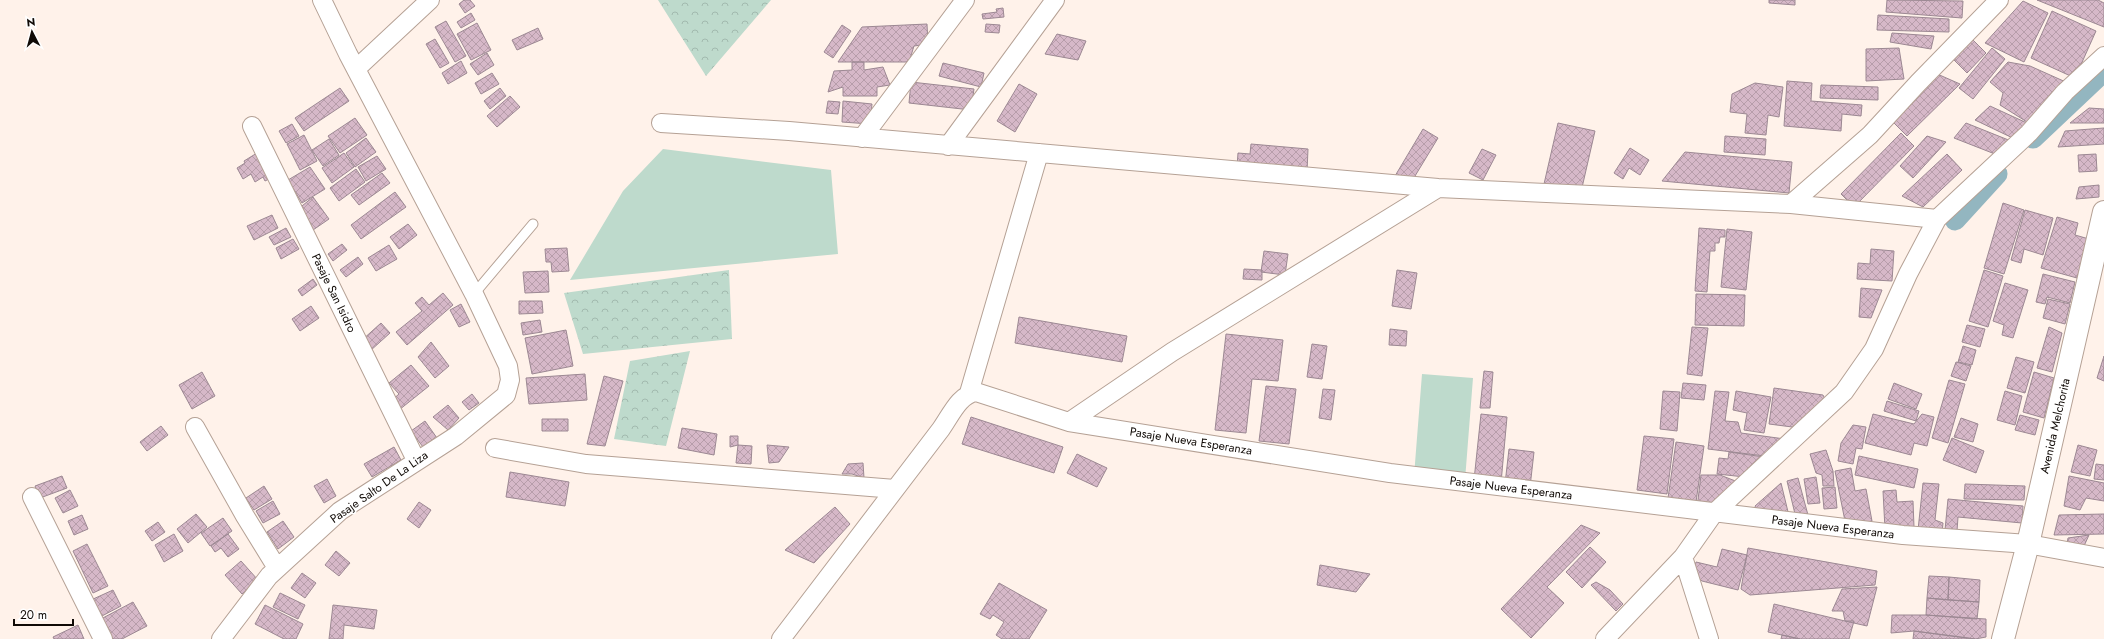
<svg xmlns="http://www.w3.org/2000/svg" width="2104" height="639" font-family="Jost,sans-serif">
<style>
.green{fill:#bedacc}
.forest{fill:url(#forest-crowns)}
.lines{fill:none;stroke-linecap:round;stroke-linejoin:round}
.canal{stroke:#93b6c0;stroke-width:21}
.building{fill:url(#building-cross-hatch);stroke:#9c8893}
.service-casing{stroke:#b5a195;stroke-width:11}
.minor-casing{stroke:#b5a195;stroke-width:20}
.secondary-casing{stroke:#b5a195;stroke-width:24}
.service{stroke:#fff;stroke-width:9}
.minor{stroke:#fff;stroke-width:18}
.secondary{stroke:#fff;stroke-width:22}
.labels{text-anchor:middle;stroke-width:3.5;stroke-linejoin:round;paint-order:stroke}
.street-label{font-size:12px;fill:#100a06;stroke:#fff}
</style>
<defs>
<pattern id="forest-crowns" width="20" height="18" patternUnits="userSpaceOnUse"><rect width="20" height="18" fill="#bedacc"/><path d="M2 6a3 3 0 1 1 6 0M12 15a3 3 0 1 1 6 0" fill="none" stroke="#a2baae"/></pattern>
<pattern id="building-cross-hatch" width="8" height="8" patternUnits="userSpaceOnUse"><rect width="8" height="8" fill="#d6b8c8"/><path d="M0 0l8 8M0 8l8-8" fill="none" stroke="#b79daa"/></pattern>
</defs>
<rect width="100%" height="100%" fill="#fff2ea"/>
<path class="green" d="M663 149 831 170 838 254 570 280 623 191Z
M1422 374 1473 378 1465 480 1414 476Z"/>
<path class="forest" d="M658 0H771L706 76Z
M729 270 732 339 583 354 564 293Z
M690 351 666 446 614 439 630 361Z"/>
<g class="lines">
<path class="canal" d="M2033 138 2104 71
M1955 220 1997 174"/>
</g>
<path class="building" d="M464 0H470L475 6 465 13 459 4Z
M1769 0H1795V5L1769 3Z
M1887 0 1963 1 1962 18 1886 12Z
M2037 0H2098L2104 3V27Z
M2023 1 2048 13 2024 62 1985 43Z
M1003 8 1004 17 983 19 982 14 997 12 996 9Z
M2052 11 2096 31 2075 78 2031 58Z
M471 13 475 20 461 28 457 22Z
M1878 15 1949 19V32L1877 30Z
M446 21 466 56 455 62 435 27Z
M477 23 491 50 471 60 457 34Z
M927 24 928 44 914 46 909 62H838L862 27Z
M986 24 1000 25 999 33 985 32Z
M842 25 851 31 833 58 824 52Z
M538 28 543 39 517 50 512 40Z
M1892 33 1934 36 1931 49 1890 42Z
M1057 34 1086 41 1078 60 1045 54Z
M435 39 449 63 440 68 426 44Z
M1973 40 1986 53 1967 73 1953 59Z
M1899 48 1904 79 1866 81V49Z
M1992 48 2005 59 1973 99 1959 88Z
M487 53 494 65 478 75 470 64Z
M461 61 467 73 448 84 442 73Z
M852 62H864V70L883 67 890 85 877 87V96H843V87L828 92 834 71 852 70Z
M2008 62 2030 66 2068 83 2027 122 2000 105 2003 93 1990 82Z
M943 63 984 73 981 87 939 76Z
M492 73 499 84 481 94 475 83Z
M1935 73 1960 84 1907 136 1889 118Z
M1787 81 1812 83 1811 101 1862 105 1861 116 1842 114 1841 131 1784 126Z
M911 82 974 89 971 110 909 103Z
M1755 83 1783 87 1779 117 1768 115 1766 135 1745 133 1747 114 1730 112 1732 94Z
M1019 84 1037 94 1015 132 997 121Z
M1821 85 1878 87V100L1820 98Z
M340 88 349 101 304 131 295 118Z
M500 88 506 96 490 109 484 101Z
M510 96 520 107 497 127 487 116Z
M828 101 840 102 838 114 826 113Z
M843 101 872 104 870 124 842 122Z
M1990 106 2027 123 2019 141 1975 120Z
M2089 108 2104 109V123H2070Z
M355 118 367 135 340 153 328 136Z
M1558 123 1595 131 1581 192 1544 184Z
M1966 123 2011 141 2000 156 1954 138Z
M292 124 299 136 286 143 279 131Z
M2104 128V144L2058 147 2065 131Z
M1423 129 1438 138 1412 181 1395 176Z
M1901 133 1914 146 1854 207 1841 194Z
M304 135 317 161 300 170 287 144Z
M1725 136 1766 139 1765 155 1724 152Z
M1927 136 1946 142 1913 178 1900 166Z
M366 138 376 152 355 167 346 153Z
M329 139 339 155 323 166 312 150Z
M1251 144 1308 149 1307 172 1237 167 1238 153 1250 154Z
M1630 148 1649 160 1640 175 1629 168 1623 179 1614 173Z
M1482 149 1496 155 1483 180 1469 173Z
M1685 152 1792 162 1789 193 1662 181Z
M257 153 271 178 265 181 263 177 255 182 251 174 243 179 237 168 245 163 244 161Z
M344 153 354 167 332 183 322 168Z
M1947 154 1962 170 1923 207 1902 196Z
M2096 154 2097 171 2079 172 2078 155Z
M377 156 386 169 366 181 358 167Z
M310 167 325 189 302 203 288 180Z
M356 169 365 182 339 201 330 188Z
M382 173 390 183 359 205 351 195Z
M2099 185V197L2076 199 2079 187Z
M395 192 406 207 361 239 351 225Z
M313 197 329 219 313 230 297 210Z
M2003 203 2024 210 2004 274 1984 268Z
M2025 210 2053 218 2043 255 2024 249 2021 263 2011 260Z
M272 215 278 228 254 240 247 226Z
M2057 217 2078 223 2075 235 2089 239 2077 278 2041 268Z
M408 224 417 235 399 249 390 237Z
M286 228 291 237 274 245 269 237Z
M1699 228 1725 230V237H1720L1719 243H1715V251H1710L1707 292 1695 291Z
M1727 229 1752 232 1746 290 1721 287Z
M293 239 299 249 281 259 276 248Z
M342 244 347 250 333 261 328 254Z
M389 245 397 259 376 271 368 258Z
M567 248 569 271 552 272 551 262H546L545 249Z
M1871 249 1894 251 1892 281 1857 279 1858 263 1870 264Z
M1264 251 1288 254 1285 275 1261 272Z
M358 257 363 264 346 277 340 270Z
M1244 269 1262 270V280L1243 279Z
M1397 270 1417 273 1411 309 1392 306Z
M1984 270 2003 276 1988 327 1969 321Z
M548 271 549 292 525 293 523 272Z
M2043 274 2075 282 2070 303 2047 297 2045 304 2036 302Z
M313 279 317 285 302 296 298 290Z
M2005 283 2028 290 2013 338 2002 335 2004 325 1993 321Z
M1861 288 1882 290 1871 318 1859 317Z
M443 293 453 305 407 345 396 332 422 311 415 303 422 297 429 305Z
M1696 294 1745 295 1744 326 1695 325Z
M2048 299 2070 304 2065 324 2043 318Z
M519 301H542L543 313 519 314Z
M461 304 470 322 459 327 450 310Z
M311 306 319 318 300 331 292 319Z
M1019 317 1127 336 1122 362 1015 343Z
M540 320 542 332 523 335 521 323Z
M381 323 390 333 370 351 361 341Z
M1967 325 1985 329 1980 347 1962 342Z
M1692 327 1708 328 1702 376 1687 374Z
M2049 327 2062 333 2052 372 2037 368Z
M1390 329 1407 331 1406 346 1389 345Z
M566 330 573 366 532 374 525 338Z
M1226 334 1283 340 1278 381 1252 379 1246 433 1215 430Z
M431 342 449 366 435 378 418 357Z
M1312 344 1327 346 1322 379 1307 377Z
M1963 346 1976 350 1972 365 1958 362Z
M2104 356V381L2097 378Z
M2016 357 2034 362 2025 393 2007 388Z
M1956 362 1971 366 1966 381 1951 376Z
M411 365 429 386 399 410 391 401 399 394 389 383Z
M1484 371 1493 372 1490 408H1480Z
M202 372 215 396 192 409 179 385Z
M2034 372 2054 378 2044 418 2023 412Z
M585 374 587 400 529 404 526 378Z
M604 376 623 381 605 446 587 444Z
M1949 380 1965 384 1948 443 1932 438Z
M1683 383 1706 385 1704 400 1681 398Z
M1894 383 1922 394 1916 409 1888 399Z
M1266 386 1296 389 1289 444 1259 441Z
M1774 388 1823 395 1825 399 1800 428 1769 424Z
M1323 389 1335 390 1331 420 1319 418Z
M1663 391 1680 392 1677 431 1660 429Z
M1715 391 1729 392 1725 421 1738 422 1741 433 1792 440 1773 457 1708 449Z
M1736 391 1771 397 1764 433 1744 430 1747 413 1733 410Z
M2005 391 2022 396 2015 425 1997 420Z
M472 394 479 403 469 410 462 402Z
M1887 401 1919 411 1916 421 1884 411Z
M448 405 459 418 448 430 433 417Z
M1481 414 1507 417 1501 483 1474 480Z
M1873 414 1914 424 1922 414 1934 417 1927 446 1914 443 1911 455 1865 443Z
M2020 415 2039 420 2035 435 2015 430Z
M971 417 1063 447 1054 473 962 444Z
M1961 418 1978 424 1973 442 1954 437Z
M542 419H568V431H542Z
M425 421 437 438 423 447 411 431Z
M1853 425 1866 427 1862 449 1856 448 1853 464 1838 461 1841 443Z
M161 426 168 435 147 451 140 442Z
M682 428 717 434 714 455 678 448Z
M730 436H738V445L730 447Z
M1644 436 1674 439 1667 494 1637 490Z
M1952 438 1984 451 1976 473 1943 460Z
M1676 442 1704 446 1696 502 1668 498Z
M738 445 752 446 751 464 736 463Z
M767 445 789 447 779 462 769 463Z
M2078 445 2097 450 2090 476 2071 472Z
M394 447 401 460 372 477 364 464Z
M1509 449 1534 452 1530 487 1505 484Z
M1826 450 1833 471 1834 486H1823L1822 475 1816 473 1810 454Z
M1729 452 1764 457 1745 477 1717 474 1719 458 1728 459Z
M1077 454 1107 468 1097 487 1067 473Z
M1859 456 1918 469 1914 488 1855 475Z
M863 463 864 478 852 474H842L848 464Z
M2096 464 2104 465V480L2094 479Z
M1851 468 1855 491 1866 489 1872 521 1846 526 1835 471Z
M510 472 569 482 565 506 506 497Z
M1701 475H1720L1738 482 1707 511 1697 508Z
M62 476 67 488 40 498 35 486Z
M2069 476 2104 483V501L2086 498 2080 510 2064 506Z
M1816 477 1820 503 1808 504 1804 479Z
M1798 478 1808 515 1796 518 1787 481Z
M327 479 336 496 324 503 314 486Z
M1781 483 1790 520 1760 518 1755 506Z
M1923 483 1939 484 1935 520 1943 523 1942 533 1918 530Z
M1965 484 2025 486 2024 500 1964 499Z
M264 486 272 499 254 510 246 498Z
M1835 487 1837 508 1824 509 1822 488Z
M70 490 78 506 63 513 55 498Z
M1896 490 1897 502 1913 501 1914 527 1885 529 1883 491Z
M1948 499 2023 506 2022 523 1958 517 1957 531 1945 530Z
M273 501 280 514 263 523 256 511Z
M419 502 431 510 419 528 407 519Z
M835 507 850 524 814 563 785 550Z
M196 514 207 527 188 543 177 529Z
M2104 514V534L2054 535 2059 515Z
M82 515 88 529 74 535 68 521Z
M223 518 232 531 210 546 201 533Z
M283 521 294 537 278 549 267 532Z
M158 522 165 532 152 541 145 531Z
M1581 525 1600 533 1547 587 1564 603 1531 638 1501 609Z
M174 534 183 551 164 562 155 545Z
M228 534 239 549 228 557 221 548 215 552 211 546Z
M2089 535 2084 546 2066 551 2068 538Z
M87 544 108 586 93 593 73 551Z
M1590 547 1606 562 1582 588 1566 572Z
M1748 548 1877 571 1875 585 1750 595 1741 589Z
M1722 549 1747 555 1738 590 1702 581 1693 574 1696 562 1717 567Z
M336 551 350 563 339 576 325 565Z
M241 561 258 580 242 594 225 575Z
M1320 565 1370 574 1356 592 1317 585Z
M302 573 316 583 305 598 291 588Z
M1929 576 1949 577 1948 600 1927 598Z
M1949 577 1980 580 1979 602 1948 600Z
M1596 582 1610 590 1623 604 1616 611 1591 585Z
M999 583 1047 610 1029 639H1002L996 635 1004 622 993 615 990 619 980 614Z
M1877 587 1867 626 1845 621 1843 611H1832L1842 589Z
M113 590 121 606 100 617 91 600Z
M280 593 305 605 298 619 273 607Z
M1927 598 1979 602 1977 619 1926 615Z
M133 602 147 626 122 639H112L101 619Z
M1774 604 1845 621H1854L1849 639H1800L1768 632Z
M265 605 303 624 296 639H284L255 624Z
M333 605 377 610 374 629 344 625 343 639H329Z
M1892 615H1926L1986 619V637L1975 639 1914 631 1891 633Z
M78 625 84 639H54L53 637Z
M1914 631 1975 639H1913Z
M1782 635 1800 639H1781Z"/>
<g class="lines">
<defs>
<path id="service" d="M474 294 533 224"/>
<path id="minor" d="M356 69 430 0
M661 123 789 131 1438 188 1791 204 1937 219
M252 126 416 460
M862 138 965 0
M948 146 1055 0
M1791 204 1870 135 1918 83 1999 0
M969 393 1039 153
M1069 422 1172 352 1438 188
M195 427 245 516 277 568
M495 448 586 464 895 489
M32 497 103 639
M1683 557 1709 639
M221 639 269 576 340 511 456 436 506 395 510 380 508 366 474 294 348 54 322 0
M781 639 941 429C951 415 959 395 976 392L1069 422 1390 473 1903 535 2028 544 2104 558
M1605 639 1683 557 1714 513 1844 392 1874 349 1908 274 1937 219 2029 133 2065 92 2104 56"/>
<path id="secondary" d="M2003 639 2028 544 2104 212"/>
</defs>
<use href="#service" class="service-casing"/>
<use href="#minor" class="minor-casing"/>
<use href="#secondary" class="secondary-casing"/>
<use href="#service" class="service"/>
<use href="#minor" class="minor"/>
<use href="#secondary" class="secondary"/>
</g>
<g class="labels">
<g class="street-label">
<text transform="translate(334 293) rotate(64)" y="4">Pasaje San Isidro</text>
<text transform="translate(2055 426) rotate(-77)" y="4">Avenida Melchorita</text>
<text transform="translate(1191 441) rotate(9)" y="4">Pasaje Nueva Esperanza</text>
<text transform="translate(379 487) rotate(-35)" y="4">Pasaje Salto De La Liza</text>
<text transform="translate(1511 488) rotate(7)" y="4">Pasaje Nueva Esperanza</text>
<text transform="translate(1833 527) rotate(7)" y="4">Pasaje Nueva Esperanza</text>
</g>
</g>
<g transform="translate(32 32) rotate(354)" stroke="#ffffff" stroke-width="3" paint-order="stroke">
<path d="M0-3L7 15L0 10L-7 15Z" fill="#100a06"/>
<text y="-6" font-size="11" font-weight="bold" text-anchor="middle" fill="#100a06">N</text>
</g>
<path d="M14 619v6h59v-6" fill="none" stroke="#100a06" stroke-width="2"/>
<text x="20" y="619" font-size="12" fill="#100a06" stroke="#ffffff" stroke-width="3" paint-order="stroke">20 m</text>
</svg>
